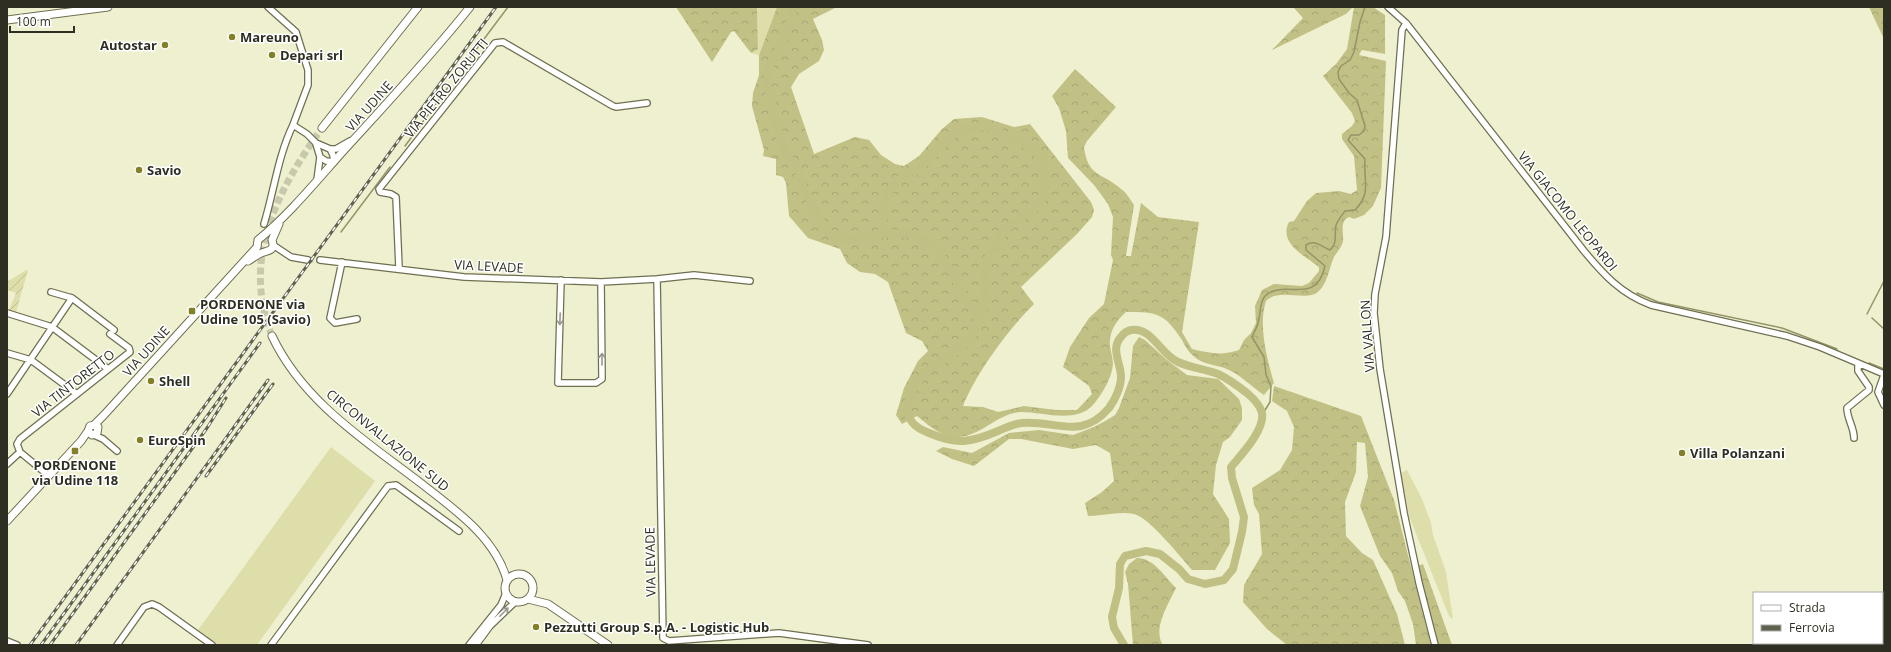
<svg xmlns="http://www.w3.org/2000/svg" width="1891" height="652" font-family="'Open Sans',sans-serif">
<style>
.grass{fill:#dddea9}
.forest{fill:url(#forest-crowns)}
.garden{fill:url(#garden-furrows)}
.lines{fill:none;stroke-linecap:round;stroke-linejoin:round}
.stream{stroke:#949467;stroke-width:1.5}
.river{stroke:#c0c085;stroke-width:8}
.minor-tunnel{stroke:#c8c9ac;stroke-width:5.5;stroke-dasharray:5.5 3;stroke-linecap:butt}
.major-tunnel{stroke:#c8c9ac;stroke-width:7;stroke-dasharray:7 3.5;stroke-linecap:butt}
.minor-casing{stroke:#6f6f52;stroke-width:8}
.major-casing{stroke:#6f6f52;stroke-width:9}
.minor{stroke:#fff;stroke-width:5.5}
.major{stroke:#fff;stroke-width:7}
.rail-casing{stroke:#60614f;stroke-width:3}
.rail{stroke:#fff;stroke-width:1.5;stroke-dasharray:4.5;stroke-linecap:butt}
.oneway{stroke:#969790}
.poi-dot{fill:#828028;stroke:#fff;stroke-width:1.5}
.labels{text-anchor:middle;stroke-width:3;stroke-linejoin:round;paint-order:stroke}
.poi-label{font-size:13px;font-weight:bold;fill:#2e2f22;stroke:#fff;text-anchor:start}
.street-label{font-size:13px;fill:#2e2f22;stroke:#fff}
</style>
<defs>
<pattern id="forest-crowns" width="20" height="18" patternUnits="userSpaceOnUse"><rect width="20" height="18" fill="#c1c186"/><path d="M2 6a3 3 0 1 1 6 0M12 15a3 3 0 1 1 6 0" fill="none" stroke="#a6a673"/></pattern>
<pattern id="garden-furrows" width="10" height="10" patternUnits="userSpaceOnUse"><rect width="10" height="10" fill="#dddea9"/><path d="M-1 1l2-2M0 10L10 0M9 11l2-2" fill="none" stroke="#bebf91"/></pattern>
</defs>
<rect width="100%" height="100%" fill="#eff0cf"/>
<path class="grass" d="M757 7H777L759 55 751 53 758 48Z
M331 447 375 481 257 645H218L198 630Z
M1407 470 1422 499 1431 523 1433 535 1446 572 1453 619 1449 616 1409 516 1401 473Z"/>
<path class="forest" d="M676 7H757L758 49 751 53 734 31 731 32 712 62Z
M777 7H837L813 19 822 40 824 50 819 61 799 74 791 87 814 154 855 137 869 140 881 155 895 164 904 166 919 156 942 129 954 119 982 117 1014 127 1030 124 1091 202 1094 210 1092 217 1077 234 1021 287 1034 304C1008 330 977 372 963 406L983 407 998 412 1024 406 1056 410H1077L1092 394 1089 386 1063 367 1070 347 1089 318 1104 304 1113 260 1111 255 1113 217 1108 204 1094 185 1068 158 1066 131 1059 108 1052 96 1075 69 1116 107 1087 141 1084 147C1088 177 1101 172 1120 188 1126 192 1130 199 1134 205L1126 256H1131L1141 203 1158 217 1199 222 1182 332 1192 349C1209 353 1222 356 1239 350L1244 340 1251 333 1256 323 1255 306 1262 290 1274 284 1302 286 1309 283 1319 271V267C1305 256 1278 243 1289 222L1294 221 1307 201 1316 193 1339 191 1351 194 1357 190 1354 156 1342 139V134L1352 126 1355 121 1352 113 1323 76 1336 64 1347 49 1354 7H1373L1385 15V54L1362 50 1359 55 1386 61 1381 188 1373 206 1364 215 1354 219 1349 217C1339 221 1344 233 1343 241 1342 247 1337 252 1334 257 1329 268 1328 282 1319 291 1307 303 1280 287 1266 301 1258 325 1267 359 1274 383L1264 395C1252 387 1242 376 1229 370 1219 365 1206 365 1197 359 1190 354 1186 348 1182 340 1164 313 1158 312 1126 312 1118 319 1111 328 1110 340 1109 348 1113 356 1113 364 1112 378 1102 394 1093 405 1076 424 1043 412 1021 412 998 413 981 436 959 437 944 439 928 425 917 416L902 424 896 415 904 388 918 361 928 351 922 341 906 333 888 282 875 274 860 272 847 263 840 249 808 238 789 216 786 183 783 177 776 175V159L763 156 764 150 752 106 753 93 759 75V55Z
M1293 7H1353L1346 14 1272 50 1303 18Z
M1869 7H1884V39Z
M1139 337 1145 340 1167 360 1187 375 1218 379 1239 399 1242 408V420L1230 437 1223 442 1216 465 1213 494 1229 519 1230 543 1215 570H1192C1180 557 1150 518 1134 514 1120 511 1102 516 1088 516L1085 503 1102 492 1114 481 1110 453 1096 445 1073 449 1021 439H1009L974 466 952 459 936 451 943 447 972 453 1009 433 1039 430 1073 435 1094 427 1107 420 1115 415 1119 408 1130 378 1133 346Z
M1274 386 1361 416 1394 500 1431 645H1416L1413 624 1405 601 1398 591 1392 573 1380 556 1360 506 1368 477 1365 443 1357 442 1356 472 1345 502 1346 536 1362 553 1373 560 1397 614 1405 645H1287L1267 629 1243 602 1244 585 1262 554 1259 514 1254 505 1252 488 1280 470 1292 450 1294 427 1287 411 1272 401Z
M1137 558C1154 558 1165 577 1176 588 1169 603 1152 629 1163 645H1133L1128 584 1125 572 1129 564Z
M1423 564 1452 645H1438L1417 566Z"/>
<path class="garden" d="M26 270H28L16 312 9 310 16 293 7 290V282Z"/>
<g class="lines">
<path class="stream" d="M463 67 508 7
M405 146 449 86
M341 232 390 167
M1637 293 1658 302 1782 328 1837 349
M1867 314 1884 281
M1872 318 1884 329
M1869 363 1884 369
M1262 415 1270 402 1271 386 1266 375 1264 357 1252 337C1254 332 1257 328 1258 323 1261 314 1259 303 1265 296 1284 278 1316 307 1325 266L1306 250V245C1316 239 1321 247 1330 250 1338 243 1334 235 1336 225 1338 220 1342 215 1345 211L1355 210C1372 193 1363 180 1365 159L1348 140 1351 135H1359L1364 131 1365 126 1357 100 1349 93 1339 79 1338 72 1341 66 1350 60 1354 52 1360 22 1365 7"/>
<path class="river" d="M794 7 785 37 768 70 767 83 778 129 785 153 799 170 804 189 825 229 833 236 848 239 871 237 879 234 883 229 884 206 891 188 897 181 918 170 958 130 985 126 994 129 1009 138 1027 145 1043 159C1045 169 1047 182 1045 193 1041 211 1021 215 1009 227 1000 235 993 247 988 258 984 267 985 275 985 283 986 302 985 320 972 336 952 362 921 364 910 397 908 402 907 408 908 413 910 424 919 429 929 433 957 445 970 443 998 431 1005 428 1013 424 1022 423 1056 420 1081 441 1109 408 1115 400 1121 387 1121 377 1121 363 1110 349 1121 337 1123 334 1126 331 1131 330 1151 326 1161 355 1178 362 1191 368 1205 369 1218 374 1229 379 1238 386 1247 393 1253 398 1260 405 1262 413 1265 430 1241 455 1231 467L1232 478 1244 517 1242 532 1233 569 1224 580 1205 584 1188 579 1179 569 1160 554 1146 551 1125 556 1120 564 1119 588 1112 617 1114 628 1124 645
M879 234C888 234 900 232 910 234 938 242 950 268 962 292 968 303 976 312 979 324"/>
<path class="minor-tunnel" d="M308 260H320"/>
<path class="major-tunnel" d="M272 336C241 259 277 191 322 128"/>
<defs>
<path id="minor" d="M268 7 296 32 308 70V85L293 125 307 134 316 143 330 149 333 155 334 162 326 161 320 157
M1388 7 1406 23 1584 251C1603 274 1621 294 1651 305L1787 336 1820 347 1884 374
M1406 23 1402 30 1386 237 1375 294 1374 313 1380 369 1404 513 1419 583 1435 645
M316 144 320 157 317 180
M330 149H336L350 141
M264 224C274 191 278 156 293 125
M273 245 291 257 308 260
M320 260 464 277 601 282 657 279 663 638 669 641 779 633 868 645
M342 262 330 318 335 323 357 319
M399 268 396 197 391 194 380 192 379 189 495 43 503 42 613 106 616 107 647 103
M657 279 694 275 750 281
M561 280 558 383H596L602 379 601 282
M51 292 72 298
M7 313 52 327 108 369
M7 353 31 360 77 394
M1884 375 1878 392 1884 405
M7 394 72 298 114 330
M94 435 103 439 117 451
M1854 438C1854 427 1847 419 1847 408L1869 390V387L1858 371V363
M20 452 17 444 20 439 130 352 129 348 110 334
M7 464 20 452 49 476
M7 641 17 645
M117 645 144 607 152 604 159 607 212 645
M271 645 388 486 396 485 459 531
M469 645 501 605 506 593
M476 645 490 626 515 602"/>
<path id="major" d="M7 20 108 7
M322 128 418 7
M248 261C252 259 255 256 259 254 267 250 276 252 272 240L279 224
M272 336C303 402 366 441 422 484 455 510 495 537 507 580
M88 431 92 435 97 433 98 427 94 425
M7 521 81 441 88 431 90 426 94 425 104 415 257 247 258 240C290 214 318 179 346 148 388 102 431 56 470 7
M505 588a14 14 0 1 1 28 0a14 14 0 1 1-28 0Z
M528 599 548 604 608 645"/>
</defs>
<use href="#minor" class="minor-casing"/>
<use href="#major" class="major-casing"/>
<use href="#minor" class="minor"/>
<use href="#major" class="major"/>
<defs>
<path id="rail" d="M206 476 273 384
M30 645 496 7
M41 645 260 343
M50 645 207 428 226 398
M76 645 268 380"/>
</defs>
<use href="#rail" class="rail-casing"/>
<use href="#rail" class="rail"/>
</g>
<defs><path id="oneway-shaft" d="M-6 0H5M1.5-3L5.5 0L1.5 3" fill="none" stroke-width="1.6" stroke-linecap="round" stroke-linejoin="round"/></defs>
<g class="oneway">
<use href="#oneway-shaft" transform="translate(560 319) rotate(92)"/>
<use href="#oneway-shaft" transform="translate(602 359) rotate(-90)"/>
<use href="#oneway-shaft" transform="translate(504 612) rotate(-45)"/>
</g>
<g class="poi-dot">
<circle cx="232" cy="37" r="4"/>
<circle cx="165" cy="45" r="4"/>
<circle cx="272" cy="55" r="4"/>
<circle cx="139" cy="170" r="4"/>
<rect x="188" y="307" width="8" height="8" rx="2"/>
<circle cx="151" cy="381" r="4"/>
<circle cx="140" cy="440" r="4"/>
<rect x="71" y="447" width="8" height="8" rx="2"/>
<circle cx="1682" cy="453" r="4"/>
<circle cx="536" cy="627" r="4"/>
</g>
<g class="labels">
<g class="poi-label">
<text x="240" y="42">Mareuno</text>
<text x="157" y="50" text-anchor="end">Autostar</text>
<text x="280" y="60">Depari srl</text>
<text x="147" y="175">Savio</text>
<text x="200" y="309">PORDENONE via<tspan x="200" dy="15">Udine 105 (Savio)</tspan></text>
<text x="159" y="386">Shell</text>
<text x="148" y="445">EuroSpin</text>
<text x="1690" y="458">Villa Polanzani</text>
<text x="75" y="470" text-anchor="middle">PORDENONE<tspan x="75" dy="15">via Udine 118</tspan></text>
<text x="544" y="632">Pezzutti Group S.p.A. - Logistic Hub</text>
</g>
<g class="street-label">
<text transform="translate(446 88) rotate(-51)" y="5">VIA PIETRO ZORUTTI</text>
<text transform="translate(369 106) rotate(-48)" y="5">VIA UDINE</text>
<text transform="translate(1568 211) rotate(51)" y="5">VIA GIACOMO LEOPARDI</text>
<text transform="translate(489 266) rotate(3)" y="5">VIA LEVADE</text>
<text transform="translate(1367 336) rotate(-94)" y="5">VIA VALLON</text>
<text transform="translate(146 351) rotate(-48)" y="5">VIA UDINE</text>
<text transform="translate(73 383) rotate(-38)" y="5">VIA TINTORETTO</text>
<text transform="translate(388 440) rotate(39)" y="5">CIRCONVALLAZIONE SUD</text>
<text transform="translate(650 562) rotate(-91)" y="5">VIA LEVADE</text>
</g>
</g>
<rect width="1891" height="652" fill="none" stroke="#2e2f22" stroke-width="16"/>
<rect x="1753" y="592" width="130" height="52" fill="#ffffff" stroke="#abaca7"/>
<rect x="1761" y="605" width="20" height="6" fill="#ffffff" stroke="#abaca7"/>
<text x="1789" y="612" font-size="12" fill="#2e2f22">Strada</text>
<rect x="1761" y="625" width="20" height="6" fill="#60614f" stroke="#abaca7"/>
<text x="1789" y="632" font-size="12" fill="#2e2f22">Ferrovia</text>
<path d="M10 26v6h64v-6" fill="none" stroke="#2e2f22" stroke-width="2"/>
<text x="16" y="26" font-size="12" fill="#2e2f22" stroke="#ffffff" stroke-width="3" paint-order="stroke">100 m</text>
</svg>
